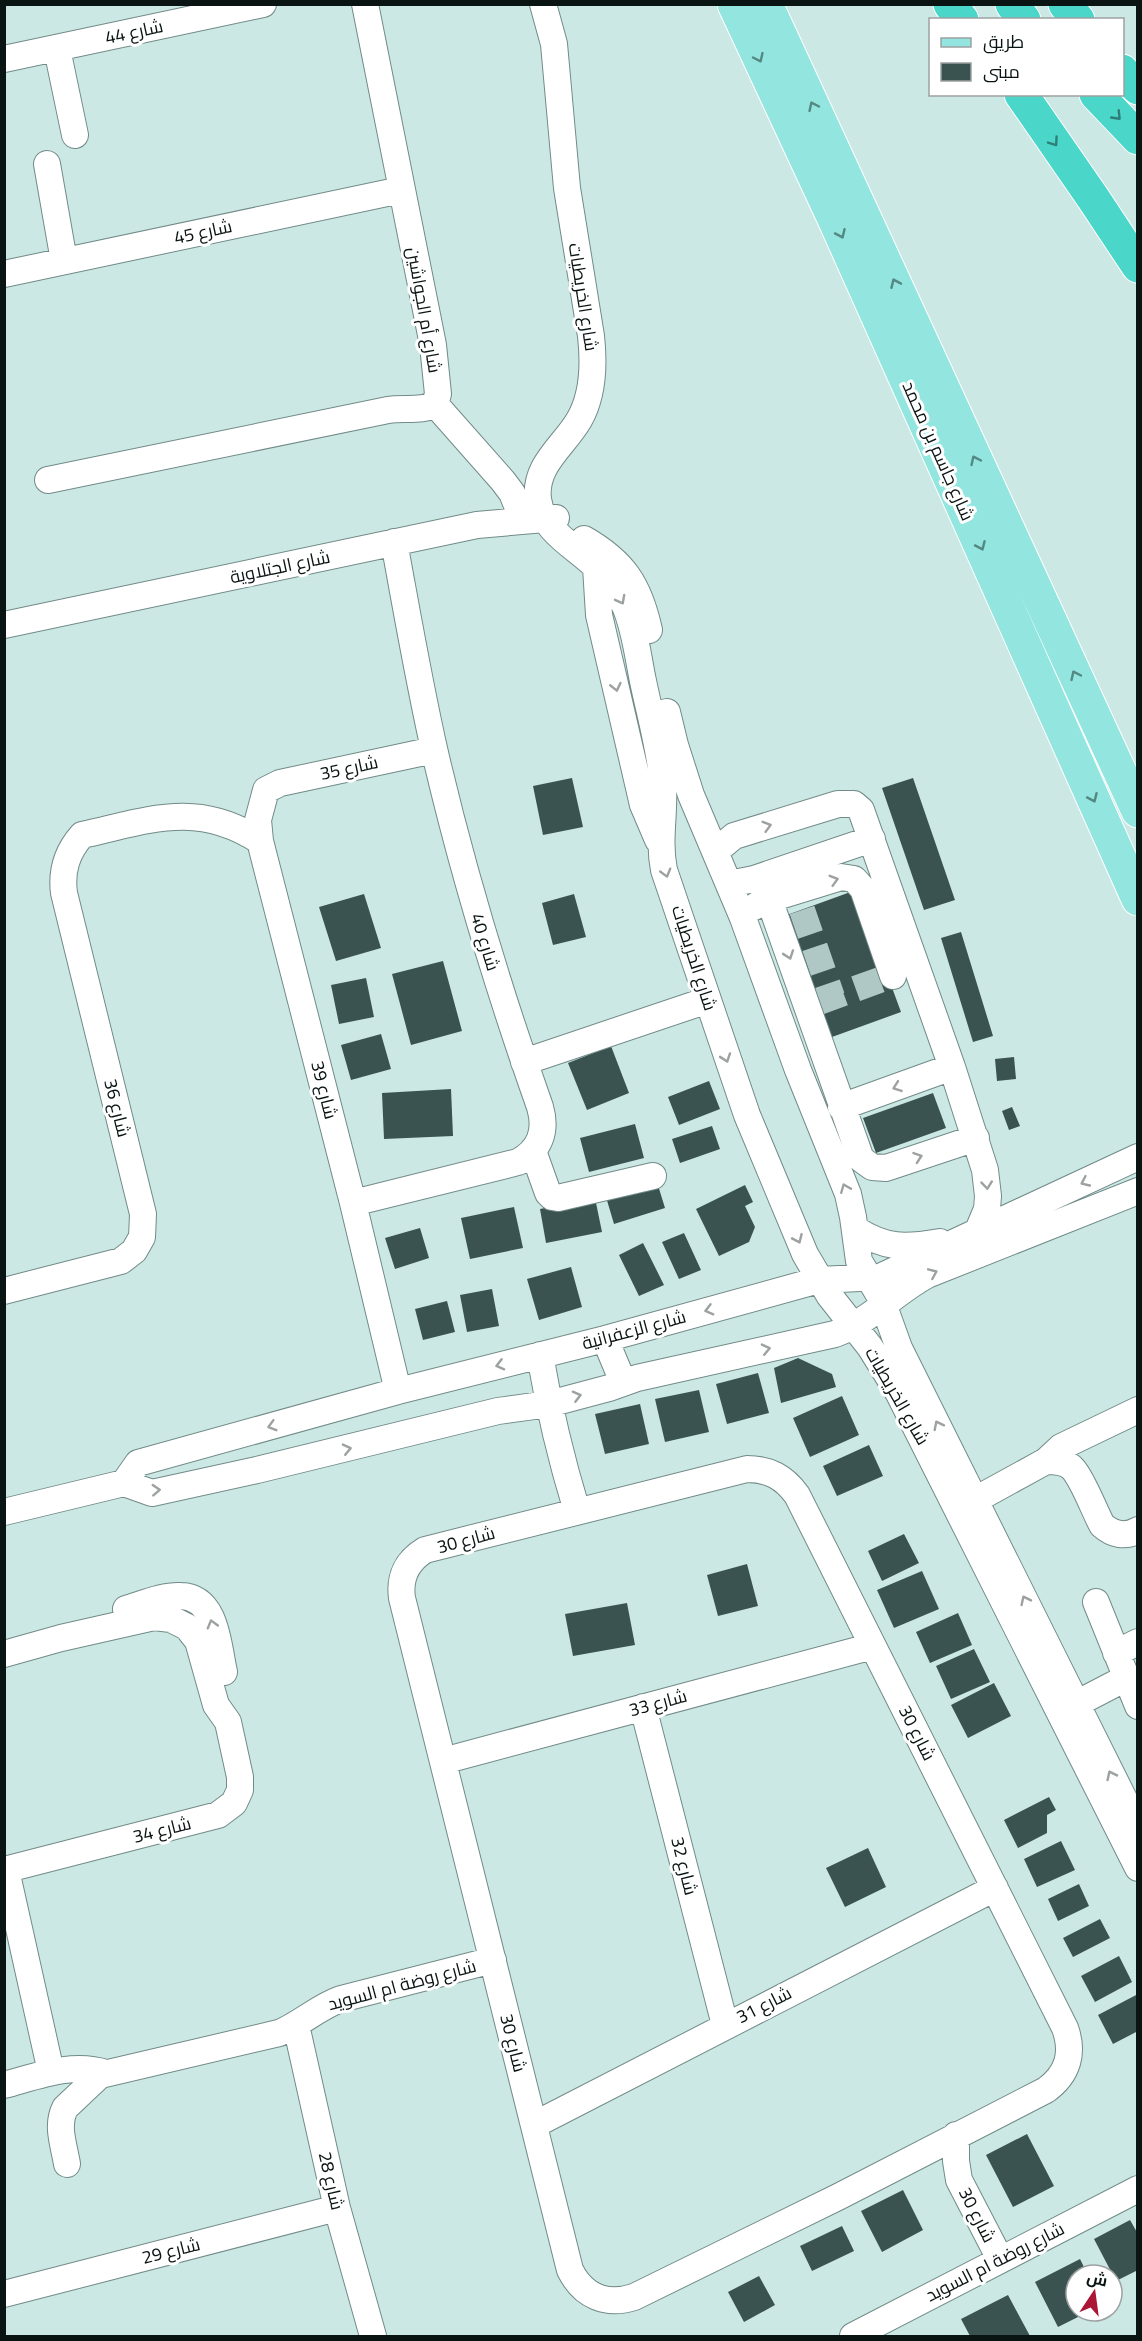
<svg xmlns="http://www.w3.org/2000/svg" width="1142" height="2341" font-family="Georgia,Cairo,serif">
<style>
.building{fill:#3a5350}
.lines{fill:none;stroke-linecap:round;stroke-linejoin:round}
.minor-tunnel{stroke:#afc8c5;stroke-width:26;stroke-dasharray:26 13;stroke-linecap:butt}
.minor-casing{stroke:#718b88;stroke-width:28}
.major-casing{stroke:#fff;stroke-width:35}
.highway-casing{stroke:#fff;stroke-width:35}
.minor{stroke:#fff;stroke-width:26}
.major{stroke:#93e6df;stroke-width:33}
.highway{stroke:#4bd6ca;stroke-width:33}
.oneway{stroke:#558883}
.oneway2{stroke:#2e7f78}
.oneway3{stroke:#9da1a1}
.labels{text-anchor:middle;stroke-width:6;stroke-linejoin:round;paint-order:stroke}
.street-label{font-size:18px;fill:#0a1413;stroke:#fff}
</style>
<rect width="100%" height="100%" fill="#cce8e4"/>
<path class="building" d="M572 778 583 827 543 835 533 786Z
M913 778 955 900 924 910 882 788Z
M856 890 901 1012 832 1037 787 915Z
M364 894 381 948 336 961 319 907Z
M574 894 586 937 553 945 542 903Z
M961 932 993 1036 973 1042 941 938Z
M443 961 462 1031 411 1045 392 974Z
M366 978 374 1017 339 1024 331 985Z
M381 1034 391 1069 351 1080 341 1045Z
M611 1046 629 1093 587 1110 568 1063Z
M1014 1057 1016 1079 997 1081 995 1059Z
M709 1081 720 1109 679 1125 668 1097Z
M451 1089 453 1136 384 1139 382 1093Z
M933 1093 946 1128 876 1153 863 1118Z
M1012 1107 1020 1126 1009 1130 1002 1111Z
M635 1124 644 1158 589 1172 580 1138Z
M712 1126 720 1149 680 1163 672 1139Z
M657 1182 665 1208 614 1224 606 1197Z
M745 1185 753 1202 745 1206 755 1227 749 1242 719 1256 696 1209Z
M595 1198 602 1232 546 1243 540 1209Z
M514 1207 523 1248 470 1259 461 1218Z
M420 1228 429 1258 395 1269 385 1238Z
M684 1233 701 1270 679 1279 662 1242Z
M643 1243 664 1285 639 1296 619 1255Z
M571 1267 582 1307 539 1320 527 1279Z
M492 1289 499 1326 467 1332 460 1295Z
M447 1301 455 1332 423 1340 415 1309Z
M798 1358 832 1374 836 1387 781 1403 774 1368Z
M758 1373 769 1413 727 1424 716 1384Z
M699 1390 709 1432 665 1442 655 1399Z
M842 1396 859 1435 810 1457 793 1418Z
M640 1404 649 1444 605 1454 595 1414Z
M869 1445 883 1476 837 1496 823 1466Z
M904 1534 919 1563 882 1581 868 1551Z
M747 1564 758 1606 718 1616 707 1575Z
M922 1571 939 1609 894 1628 877 1590Z
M627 1603 635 1645 573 1656 565 1614Z
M958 1613 972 1645 930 1663 916 1632Z
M974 1649 990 1682 951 1699 936 1666Z
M994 1683 1011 1716 968 1738 951 1705Z
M1049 1797 1056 1810 1047 1815V1833L1018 1848 1004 1820Z
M1061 1841 1075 1870 1037 1887 1024 1859Z
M868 1848 886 1887 845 1907 826 1868Z
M1079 1884 1089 1906 1058 1921 1048 1899Z
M1100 1919 1110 1938 1073 1957 1063 1938Z
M1119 1956 1132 1982 1095 2002 1081 1976Z
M1138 1994V2031L1113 2044 1098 2015Z
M1027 2134 1054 2186 1013 2207 986 2155Z
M903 2190 923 2230 882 2252 861 2211Z
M1130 2220 1138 2234V2270L1116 2281 1094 2239Z
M842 2226 854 2251 812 2271 800 2246Z
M1080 2259 1088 2275H1076V2311H1090L1058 2327 1035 2282Z
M759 2276 775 2305 744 2322 728 2292Z
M1008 2295 1030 2336H970L961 2319Z"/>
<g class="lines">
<path class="minor-tunnel" d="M802 910 832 997
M819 1002 888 977"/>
<defs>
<path id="minor" d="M543 4 554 44 567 188 591 336C594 363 593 396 579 420 564 446 534 465 538 499 542 530 574 546 595 566 607 577 618 591 625 606 635 629 638 657 643 681 650 715 660 749 663 784 665 813 658 840 664 870L747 1115 805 1254 829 1295 870 1347 898 1392 1138 1868
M57 49 75 135
M4 59 263 4
M47 164 64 261
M4 274 401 190
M435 404 503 481 512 493 523 520
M48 480 388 410C402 407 423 412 435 404L438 394 433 345 365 4
M584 539C624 562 639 585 649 630
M596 567 599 615 643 805 658 840
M4 625 477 525 556 518
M667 712 675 745 691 795 743 918 798 1070 848 1194 853 1217 859 1261 881 1298 899 1348 1138 1827
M716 851 734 836 838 804H854L861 810 952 1067 985 1170 988 1196 987 1209 977 1233
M729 884 754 879 872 839
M769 899 861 1159 872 1167 886 1168 976 1138
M754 907 763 901 841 877 854 879 863 889 893 976
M524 1062 708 1000
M841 1107 952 1067
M533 1151 548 1193 552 1197 558 1198 653 1176
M1138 1157 880 1277 819 1280 605 1339 398 1391 138 1463 124 1483 152 1493 257 1470 498 1411 549 1404 609 1388 637 1378 835 1334C870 1321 894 1293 927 1275L1138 1191
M353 1203 518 1162C540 1150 547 1131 540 1107 499 991 463 873 435 753 419 683 407 612 394 542
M855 1229C886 1249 905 1248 940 1242
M4 1291 121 1261 134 1251 142 1237 143 1214 64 893C61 870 67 852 82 835 150 820 197 800 260 841
M605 1339 623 1382
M540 1355C549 1408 561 1459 577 1511
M398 1391 353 1203 260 841 258 820 266 790 280 783 434 750
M1046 1461 1061 1447 1138 1410
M747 1469C769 1469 784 1477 797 1495L1065 2028C1074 2053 1068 2074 1046 2090L838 2197 634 2297C606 2306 583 2296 570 2270L402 1598C399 1577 407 1561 425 1550Z
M975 1500 1046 1461C1055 1461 1066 1461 1073 1469 1083 1480 1094 1510 1102 1525 1112 1534 1125 1538 1138 1530
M4 1512 124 1483
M1096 1602 1138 1706
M126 1609C143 1604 163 1595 181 1596 217 1597 218 1646 224 1672
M1116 1653 1138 1642
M4 1654 61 1638 154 1617 171 1619 187 1627 198 1641 216 1705 228 1722 240 1777V1790L234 1803 218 1815 4 1870
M1076 1704 1126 1678
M643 1707 725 2025
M443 1761 873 1646
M6 1870 51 2072
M296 2025 337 2208 373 2336
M4 2085C38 2076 72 2062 106 2073
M534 2125 995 1888
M956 2135V2161L959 2180 1000 2259
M67 2164C64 2145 56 2126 65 2108L100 2075 279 2033C301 2024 318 2007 341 1999L493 1960
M4 2294 337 2208
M853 2336 1138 2189"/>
<path id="major" d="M734 4 835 221 1138 899
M766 4 1138 811"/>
<path id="highway" d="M950 4 962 20
M1012 4 1024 20
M1065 4 1078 20
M1122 71 1138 88
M1021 94 1093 198 1138 266
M1096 94 1138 138"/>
</defs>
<use href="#minor" class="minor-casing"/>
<use href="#major" class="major-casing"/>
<use href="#highway" class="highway-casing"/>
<use href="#minor" class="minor"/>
<use href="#major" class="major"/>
<use href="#highway" class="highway"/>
</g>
<defs><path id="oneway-chevron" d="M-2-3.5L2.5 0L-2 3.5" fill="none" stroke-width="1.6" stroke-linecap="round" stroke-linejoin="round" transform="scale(1.5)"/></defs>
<g class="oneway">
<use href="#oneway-chevron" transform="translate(759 58) rotate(65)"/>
<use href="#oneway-chevron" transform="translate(813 106) rotate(-115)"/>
<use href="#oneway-chevron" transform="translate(841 234) rotate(66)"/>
<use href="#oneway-chevron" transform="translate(895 283) rotate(-114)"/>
<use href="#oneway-chevron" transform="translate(975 460) rotate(-115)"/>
<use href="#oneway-chevron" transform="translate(981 546) rotate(66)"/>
<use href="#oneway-chevron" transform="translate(1075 675) rotate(-115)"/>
<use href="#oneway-chevron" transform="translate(1093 798) rotate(66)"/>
</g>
<g class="oneway2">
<use href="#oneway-chevron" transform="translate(1117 116) rotate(46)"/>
<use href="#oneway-chevron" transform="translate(1054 142) rotate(55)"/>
</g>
<g class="oneway3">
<use href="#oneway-chevron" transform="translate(621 600) rotate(62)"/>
<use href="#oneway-chevron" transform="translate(616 687) rotate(77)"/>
<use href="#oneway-chevron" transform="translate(767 826) rotate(-16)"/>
<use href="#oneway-chevron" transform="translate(666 873) rotate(74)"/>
<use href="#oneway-chevron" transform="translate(834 880) rotate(-16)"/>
<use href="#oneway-chevron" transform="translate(789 955) rotate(71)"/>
<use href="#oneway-chevron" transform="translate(726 1058) rotate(71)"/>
<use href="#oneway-chevron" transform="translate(897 1087) rotate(160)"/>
<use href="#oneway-chevron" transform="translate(918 1157) rotate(-19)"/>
<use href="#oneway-chevron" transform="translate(1085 1182) rotate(155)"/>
<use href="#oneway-chevron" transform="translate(987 1185) rotate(84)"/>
<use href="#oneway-chevron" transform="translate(845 1188) rotate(-112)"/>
<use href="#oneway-chevron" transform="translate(798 1239) rotate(66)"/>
<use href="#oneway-chevron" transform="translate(933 1273) rotate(-23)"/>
<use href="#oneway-chevron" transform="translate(709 1310) rotate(165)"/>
<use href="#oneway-chevron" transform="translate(766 1349) rotate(-13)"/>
<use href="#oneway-chevron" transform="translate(500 1365) rotate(166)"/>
<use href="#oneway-chevron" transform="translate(577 1396) rotate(-14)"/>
<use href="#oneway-chevron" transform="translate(938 1425) rotate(-117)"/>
<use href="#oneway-chevron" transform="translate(272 1426) rotate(164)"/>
<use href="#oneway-chevron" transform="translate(347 1449) rotate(-13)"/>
<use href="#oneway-chevron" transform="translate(156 1490) rotate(-3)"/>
<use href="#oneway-chevron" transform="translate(1025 1600) rotate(-116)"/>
<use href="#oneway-chevron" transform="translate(212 1624) rotate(-106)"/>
<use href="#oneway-chevron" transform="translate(1111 1775) rotate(-116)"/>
</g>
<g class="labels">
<g class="street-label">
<text transform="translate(134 32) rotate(-12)" y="6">شارع 44</text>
<text transform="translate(203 232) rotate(-12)" y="6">شارع 45</text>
<text transform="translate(583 297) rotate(81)" y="6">شارع الخريطيات</text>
<text transform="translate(424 310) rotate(80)" y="6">شارع أم الجواشين</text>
<text transform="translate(938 451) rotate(66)" y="6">شارع جاسم بن محمد</text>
<text transform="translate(280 567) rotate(-12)" y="6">شارع الجتلاوية</text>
<text transform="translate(349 768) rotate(-12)" y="6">شارع 35</text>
<text transform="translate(485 942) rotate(73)" y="6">شارع 40</text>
<text transform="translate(694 958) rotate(72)" y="6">شارع الخريطيات</text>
<text transform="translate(324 1090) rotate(76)" y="6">شارع 39</text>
<text transform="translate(117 1108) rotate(76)" y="6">شارع 36</text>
<text transform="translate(634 1330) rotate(-15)" y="6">شارع الزعفرانية</text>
<text transform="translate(897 1396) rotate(60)" y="6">شارع الخريطيات</text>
<text transform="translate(466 1540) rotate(-15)" y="6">شارع 30</text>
<text transform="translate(658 1703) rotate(-15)" y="6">شارع 33</text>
<text transform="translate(917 1733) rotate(63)" y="6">شارع 30</text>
<text transform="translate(162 1830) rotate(-14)" y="6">شارع 34</text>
<text transform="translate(684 1866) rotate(76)" y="6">شارع 32</text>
<text transform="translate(402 1985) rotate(-15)" y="6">شارع روضة ام السويد</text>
<text transform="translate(764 2005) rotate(-27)" y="6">شارع 31</text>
<text transform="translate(513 2043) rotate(76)" y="6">شارع 30</text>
<text transform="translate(331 2181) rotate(77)" y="6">شارع 28</text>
<text transform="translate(977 2215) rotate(63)" y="6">شارع 30</text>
<text transform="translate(171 2251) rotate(-14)" y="6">شارع 29</text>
<text transform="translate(995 2262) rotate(-27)" y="6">شارع روضة ام السويد</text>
</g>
</g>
<rect width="1142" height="2341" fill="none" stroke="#0a1413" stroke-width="12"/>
<rect x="929" y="18" width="195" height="78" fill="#ffffff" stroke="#9da1a1" stroke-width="1.5"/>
<rect x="941" y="38" width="30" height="9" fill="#93e6df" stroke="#9da1a1" stroke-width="1.5"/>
<text x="983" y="48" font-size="18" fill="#0a1413">طريق</text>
<rect x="941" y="63" width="30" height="18" fill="#3a5350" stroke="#9da1a1" stroke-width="1.5"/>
<text x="983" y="78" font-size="18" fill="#0a1413">مبنى</text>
<g transform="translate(1094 2293) rotate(13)"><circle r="28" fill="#ffffff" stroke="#9da1a1" stroke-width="1.5"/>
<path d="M0-4.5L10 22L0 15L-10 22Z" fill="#ab1536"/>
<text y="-9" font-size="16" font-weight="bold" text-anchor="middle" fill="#0a1413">ش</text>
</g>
</svg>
